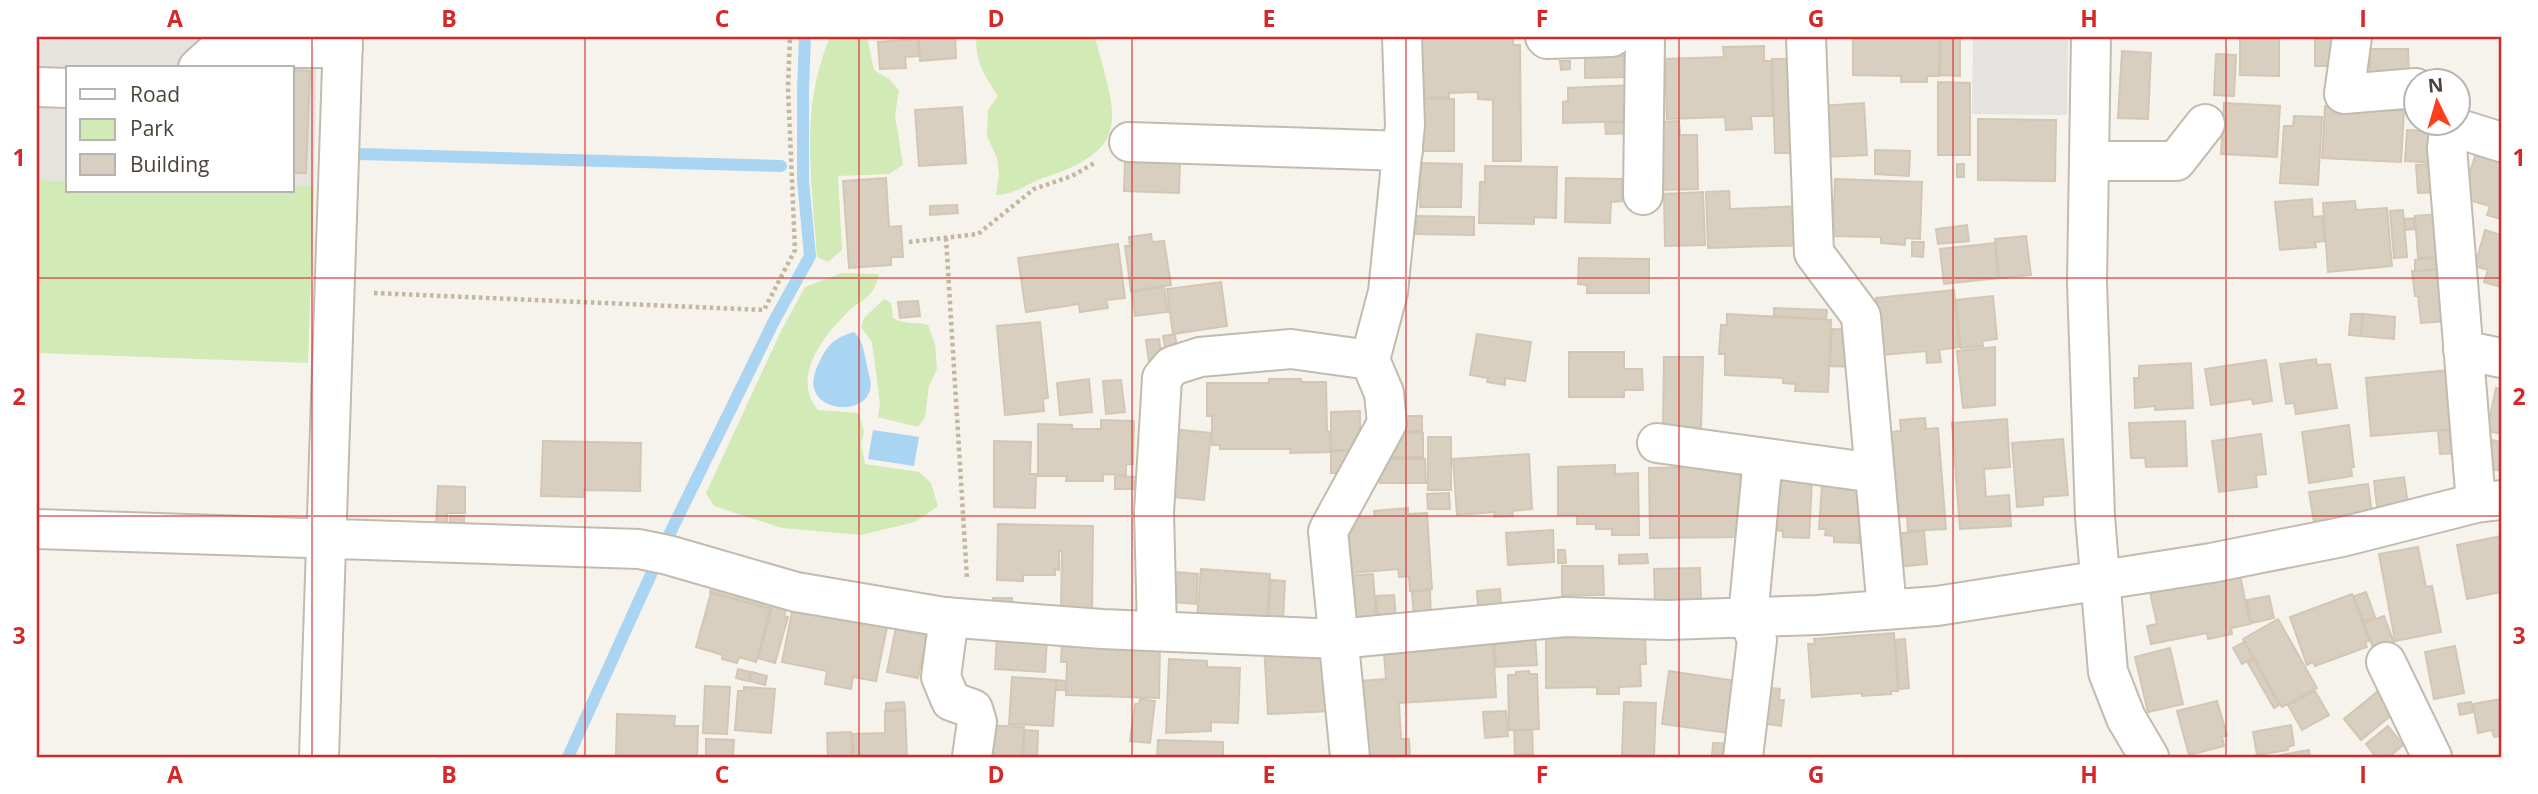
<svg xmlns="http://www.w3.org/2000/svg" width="2538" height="794" font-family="'Open Sans',sans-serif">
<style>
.industrial{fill:#e6e2dd}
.green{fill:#d2eab5}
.parking{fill:#e5e3e0}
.water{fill:#a9d4f2}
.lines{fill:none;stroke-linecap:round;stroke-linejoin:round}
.stream{stroke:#a9d4f2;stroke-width:12}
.building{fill:#d8cfc1;stroke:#d3c7b4;stroke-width:2}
.minor-casing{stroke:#c2bbae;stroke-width:42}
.path{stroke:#c4b79f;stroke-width:4.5;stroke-dasharray:3.5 3.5;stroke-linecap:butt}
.minor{stroke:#fff;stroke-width:38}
.grid{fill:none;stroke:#d62828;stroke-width:2;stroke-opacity:0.55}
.neatline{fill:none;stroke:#d62828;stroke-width:2.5}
.grid-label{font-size:23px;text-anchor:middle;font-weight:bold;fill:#d62828}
</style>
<rect width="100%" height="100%" fill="#f6f3ec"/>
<path class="industrial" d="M37 37H317L314 186 292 185V68H68V181L37 180Z"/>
<path class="green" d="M830 37H867L874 70 889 79 899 90 895 115 903 165 889 174 838 176 842 250 828 262 817 257C812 180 799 110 830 37Z
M976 37H1095C1114 112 1136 148 1046 177 1030 182 1013 196 996 195L999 175 997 158 987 136 988 110 998 96C984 74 976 64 976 37Z
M37 180 68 181V191H292V185L314 186 308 363 37 353Z
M842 273 879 274C877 281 875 289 870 294 866 299 859 303 853 307 827 331 789 376 818 410L859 413 864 432 861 445 865 464 919 472 931 483 938 506 915 522 861 535 782 528 714 506 706 493 781 331 805 287Z
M884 299 891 303 893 318C905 325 915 321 928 325L935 344 937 369 929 386 925 417 918 427 878 417 880 403 872 342 861 327 864 318Z"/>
<path class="parking" d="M1973 37H2068L2067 115 1972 114Z"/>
<path class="water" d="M854 332C864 342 864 353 867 366 869 375 873 385 869 393 859 418 798 410 817 367 826 347 832 338 854 332Z
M873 430 919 437 914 466 868 459Z"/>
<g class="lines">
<path class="stream" d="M359 154 781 166
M568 757 668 537 774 321 810 256 803 180V90L805 37"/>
</g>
<path class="building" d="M919 37H955L956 58 920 61Z
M1422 37H1513V45H1520L1521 161H1493V100L1478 99V92L1449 93V97L1422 98Z
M1853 37H1939V76H1927V82H1901V76L1853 75Z
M1941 37H1960V76L1940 75Z
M2240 37H2279V76L2240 75Z
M2315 37H2333V66H2315Z
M917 39 919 56 905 57 906 68 880 69 878 42Z
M1764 46V61H1771L1773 116H1751L1752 129 1726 130 1725 117 1667 119 1665 59 1724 57 1723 47Z
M2370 49H2408L2409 74H2370Z
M2122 51 2151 53 2148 119 2118 118Z
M2216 54 2236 55 2234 96 2214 95Z
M1624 56 1625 77 1585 78V57Z
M1772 59H1794L1797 153H1775Z
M1560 61H1570V69L1561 70Z
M293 70 310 71 306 173H292Z
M1938 82 1970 83V155H1938Z
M1632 85 1633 121 1563 123V102L1568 101V88Z
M1421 99H1454V151H1421Z
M1864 103 1867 155 1823 157 1821 106Z
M2224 103 2280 106 2277 157 2221 154Z
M2325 106 2404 111 2401 162 2322 158Z
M962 107 966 163 919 166 915 110Z
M2294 116 2322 117 2318 185 2280 183 2284 126H2293Z
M1978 119 2056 120 2055 181 1978 180Z
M1679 121 1680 135H1697L1698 189 1660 190 1658 122Z
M1605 122H1633V133L1606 134Z
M2407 130 2439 132 2437 163 2405 161Z
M1875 150 1910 151 1909 176 1875 174Z
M2476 153 2501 161V219L2487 215 2490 206 2462 198Z
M1125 160 1180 162 1179 193 1124 191Z
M1421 163 1462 164 1461 207H1420Z
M1957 164H1964V177H1957Z
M2438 164 2440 192 2418 193 2416 165Z
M1485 166 1557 167 1556 218 1534 217V224L1479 223 1480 182H1485Z
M886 178 889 227 901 226 903 257H891V265L849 268 843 181Z
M1566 178 1622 179V201L1611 202 1610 223 1565 222Z
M1835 179 1922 182 1920 239 1905 238V245L1881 243V237L1833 236Z
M1729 191 1730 209 1806 206 1807 245 1708 248 1706 192Z
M1703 192 1705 245 1665 246 1664 194Z
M2312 199 2313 217 2322 216 2324 241 2315 242 2316 247 2280 250 2275 202Z
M2355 201 2356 210 2387 208 2392 266 2328 272 2323 203Z
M957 205 958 213 930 215V206Z
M2403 210 2407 257 2394 258 2390 211Z
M2440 214 2444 256 2418 258 2415 216Z
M1417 216 1474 217V235L1416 234Z
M2414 218 2415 229 2405 230V219Z
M1967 225 1969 241 1938 244 1936 229Z
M2485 230 2501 235V287L2484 282 2488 270 2475 266Z
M1151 234 1152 242 1164 241 1171 285 1131 291 1125 246H1130L1129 237Z
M2026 236 2031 275 1999 278 1995 239Z
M1912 242H1924L1923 257 1912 256Z
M1995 243 1998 278 1944 284 1940 249Z
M1118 244 1125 298 1106 300 1108 308 1080 312 1079 304 1026 312 1018 258Z
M1579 258 1649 259V293H1587V285L1578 284Z
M2435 258 2436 269 2415 271V260Z
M2445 269 2449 321 2421 323 2418 296H2415L2412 271Z
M1221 282 1227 326 1173 334 1167 289Z
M1164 287 1168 312 1135 316 1132 292Z
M1954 290 1959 347 1939 350 1941 362 1927 363 1926 351 1882 355 1876 298Z
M1993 296 1997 339 1982 341 1983 346 1961 348 1956 300Z
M918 301 920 316 900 318 898 302Z
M1774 308 1827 310 1826 319 1774 316Z
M1727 314 1831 320 1828 392 1795 391 1796 384 1783 383V378L1725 375V354H1719L1721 325H1727Z
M2351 314H2362L2361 336 2349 335Z
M2363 314 2395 317 2394 339 2361 336Z
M1040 322 1048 398 1043 399 1044 411 1005 415 997 326Z
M1832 329 1858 330 1856 367 1830 366Z
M1175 334 1177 350 1166 352 1163 336Z
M1477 334 1531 342 1525 381 1505 378V385L1487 382 1488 378 1470 375Z
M1159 339 1163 368 1151 376 1146 340Z
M1995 347V405L1963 408 1957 351Z
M1569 352H1624V369H1642L1643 390H1624V397H1569Z
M1664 357H1703L1701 427H1663Z
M2316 359 2317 365 2330 364 2337 408 2296 414 2294 403 2286 404 2280 364Z
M2266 360 2272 401 2253 404 2252 399 2211 405 2205 369Z
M2191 363 2193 408 2155 410V406L2135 408 2134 378H2139V366Z
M2449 370 2455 429 2371 436 2366 378Z
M1089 379 1092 412 1060 415 1057 383Z
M1269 379H1301V382H1326L1327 431 1330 432 1331 452 1290 453 1291 449H1220V445H1212V416H1207V383H1269Z
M1121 380 1125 412 1106 414 1103 381Z
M2496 388 2501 389V434L2487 431Z
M1360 411V450H1331V412Z
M1398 416H1422V431H1398Z
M1925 418 1926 429 1938 428 1946 529 1908 531 1907 516 1897 517 1891 432 1901 431 1900 420Z
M2007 419 2010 467 1984 469 1986 497 2009 495 2011 526 1960 529 1952 423Z
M1101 420 1134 421 1133 464H1126V475L1103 474V481H1066L1067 476H1038V424L1072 425V429H1101Z
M2185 421 2187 466 2146 467 2145 458H2131L2129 423Z
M2349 425 2354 467H2351L2352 476 2309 483 2302 432Z
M1170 429 1211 433 1204 500 1163 496Z
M2456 429 2458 453 2440 454 2438 431Z
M1392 433H1423V457H1392Z
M2261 434 2266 474 2256 475 2257 487 2219 492 2212 441Z
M1428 437H1451V490H1428Z
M2063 439 2068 495 2043 497V505L2017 507 2012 443Z
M2492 440 2501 442V471L2486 468Z
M543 441 641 443 640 491 584 490V497L541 496Z
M994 441 1031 442 1030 474H1036L1035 508 994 507Z
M1331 451H1349L1348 473H1331Z
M1529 454 1532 509 1512 511 1513 516 1494 517 1495 512 1457 515 1453 459Z
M1379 459H1425L1426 483H1380Z
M1615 465V474L1638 473 1639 535H1612V529H1596V524H1577V515H1558V467Z
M1740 466 1741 537 1650 538 1649 468Z
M1115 476 1136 477 1135 489H1115Z
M2404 477 2409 511 2378 515 2374 481Z
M1771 479 1812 481 1809 538 1783 537V531L1775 530Z
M1822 484 1862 486 1859 543 1834 542V536L1825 535 1826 529H1819Z
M2368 484 2372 514 2314 522 2309 492Z
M438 486 465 487V513H447V528L436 527Z
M1449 493 1450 509H1428L1427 494Z
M1408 508V514L1427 513 1432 589 1410 591 1409 576 1399 577 1398 569 1352 573 1348 518 1375 517 1374 511Z
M450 516H464V528H450Z
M998 524 1093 526 1092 610 1061 609 1062 551H1059V570L1055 569V575H1023V581L997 580Z
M1553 530 1554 562 1508 565 1506 533Z
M1924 531 1927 564 1896 567 1893 534Z
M2501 536V592L2467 599 2457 545Z
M2418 547 2426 587 2432 586 2441 632 2395 641 2379 554Z
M1558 550H1565L1566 563H1558Z
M1647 554 1648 563 1619 564V555Z
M1562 566H1603L1604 595H1562Z
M1700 568 1701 601 1655 602 1654 569Z
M1201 569 1270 574 1267 622 1197 617Z
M2239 570 2250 624 2231 628 2232 634 2208 639 2207 633 2151 644 2147 626 2157 624 2149 588Z
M1175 572 1198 574 1196 604 1173 602Z
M1373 574 1376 617 1347 619 1343 576Z
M714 580 789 601 784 616 788 617 775 663 758 658 772 609 710 592Z
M1271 580 1285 581 1283 621 1268 620Z
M1500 589 1501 606 1478 607 1477 591Z
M1430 590 1431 617 1414 618 1412 592Z
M2366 592 2375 617 2364 622 2354 596Z
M711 593 770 609 756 662 739 657 737 663 722 659 723 655 696 647Z
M2352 594 2369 641 2365 642 2367 647 2315 666 2313 662 2307 665 2290 617Z
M1394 595 1396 619 1378 620 1376 596Z
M2269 596 2274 618 2252 623 2247 600Z
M993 598H1012V609H993Z
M793 607 887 627 876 681 853 677 851 689 825 684 827 671 782 662Z
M2384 616 2396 648 2376 656 2364 623Z
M2278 619 2317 688 2282 707 2243 639Z
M896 627 927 634 918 678 887 672Z
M1546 630 1645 635 1646 664H1640L1641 686 1619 687V694H1597V687L1546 688Z
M1535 633 1537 665 1496 667 1494 636Z
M1894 633 1898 691H1891V694L1862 696V693L1812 697 1808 644H1815L1814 639Z
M997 635 1047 638 1045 672 995 669Z
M1905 639 1909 688 1899 689 1895 640Z
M1468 641V646L1493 644 1496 697 1399 703 1401 739H1409L1410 757H1364L1359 681 1386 679 1384 652Z
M1160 642 1159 698 1066 695 1067 662H1061L1062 644Z
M2244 642 2253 658 2242 664 2233 648Z
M1264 645 1329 650 1332 711 1268 714Z
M2455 646 2464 693 2434 699 2425 652Z
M2170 648 2183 704 2148 712 2135 657Z
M1169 659 1207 661V667L1240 668 1238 723 1211 722V731L1166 733Z
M2254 659 2279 705 2274 708 2248 663Z
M738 669 750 672 748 681 736 678Z
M1529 671V674H1537L1539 729 1509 730 1508 675H1516V672Z
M1669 671 1743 682 1735 734 1662 724Z
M752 672 767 676 765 685 750 681Z
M1012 677 1056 680 1053 726 1009 724Z
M1056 680 1066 681 1065 690H1056Z
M705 686 730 687 727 734 703 733Z
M744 687 775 689 771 733 735 730 738 691H744Z
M1763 687 1780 689 1779 700H1784L1781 726 1759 723Z
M2315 691 2329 715 2302 730 2288 705Z
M2377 692 2394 713 2361 740 2344 719Z
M1140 699 1155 701 1150 743 1130 741 1135 704H1139Z
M2501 699V736L2494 737 2492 730 2478 733 2473 704Z
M2217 701 2227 735 2222 737 2224 746 2189 755 2177 711Z
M904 702 905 709 886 710V703Z
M1624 702 1656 703 1654 756 1627 757V755H1622Z
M2471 702 2473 712 2460 715 2458 704Z
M885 711H905L907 757H854L853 734 885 733Z
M1506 711 1508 736 1485 738 1483 712Z
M617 714 675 716 674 726H698L697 757H616Z
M986 725 1024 727 1022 757H985Z
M2291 725 2294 745 2288 747V750L2257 755 2253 732Z
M2388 726 2403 745 2389 757H2376L2366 744Z
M1025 730 1038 731 1037 757H1023Z
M1514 730H1532L1533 754H1515Z
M851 732 852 757H828L827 733Z
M706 739 734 740 733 757H706Z
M1158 740 1223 742V757H1157Z
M1713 743 1733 744 1732 757H1712Z
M2309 750 2310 757H2280V755Z"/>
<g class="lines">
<defs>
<path id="minor" d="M1545 37 1547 39 1612 37
M1806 37 1814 253 1861 316 1887 610
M2091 37 2087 282 2095 517 2108 672 2126 718 2149 757
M2352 37 2344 94 2416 88
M198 68 220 48H343
M37 87 68 88
M2450 122 2447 148 2476 503
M2450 126 2501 142
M1129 142 1403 151
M2089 161H2176L2205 124
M1643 195 1645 37
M2463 350 2501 358
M1657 443 1875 473
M37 529 639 549 668 555 796 592 944 617 1102 629 1338 639 1565 617 1667 620 1818 615 1937 606 2211 563 2342 537 2476 503 2501 500
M949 617 941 677 951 701 973 709 977 722 972 757
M1157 631 1154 512 1162 378 1172 366 1200 357 1291 349 1370 360
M2386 662 2432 757
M319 757 343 37
M1350 757 1328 531 1387 423 1384 393 1370 360 1388 292 1405 125 1402 37
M1743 757 1757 640 1748 617 1763 458"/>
</defs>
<use href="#minor" class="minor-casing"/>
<path class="path" d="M946 238 967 579
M909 242 978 234 1034 189 1072 176 1096 162
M374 293 764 310 795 250 788 87 790 37"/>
<use href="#minor" class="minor"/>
</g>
<path class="grid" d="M312 37V757M585 37V757M859 37V757M1132 37V757M1406 37V757M1679 37V757M1953 37V757M2226 37V757M37 278H2501M37 516H2501"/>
<rect width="2538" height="794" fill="none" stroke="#ffffff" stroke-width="77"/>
<rect x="66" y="66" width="228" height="126" fill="#ffffff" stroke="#b7b4b0" stroke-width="2"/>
<rect x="80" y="89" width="35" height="10" fill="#ffffff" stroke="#b7b4b0" stroke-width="2"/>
<text x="130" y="102" font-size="21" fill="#4b4439">Road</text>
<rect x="80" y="119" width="35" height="21" fill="#d2eab5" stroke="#b7b4b0" stroke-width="2"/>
<text x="130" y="136" font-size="21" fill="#4b4439">Park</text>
<rect x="80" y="154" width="35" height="21" fill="#d8cfc1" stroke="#b7b4b0" stroke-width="2"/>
<text x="130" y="172" font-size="21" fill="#4b4439">Building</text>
<g transform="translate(2437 102) rotate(355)"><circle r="33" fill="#ffffff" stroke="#b7b4b0" stroke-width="2"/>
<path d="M0-5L12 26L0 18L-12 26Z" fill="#fc3f1d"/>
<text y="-10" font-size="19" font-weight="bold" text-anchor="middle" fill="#4b4439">N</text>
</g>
<rect x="38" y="38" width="2462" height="718" class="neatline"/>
<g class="grid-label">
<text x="175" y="27">A</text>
<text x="449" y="27">B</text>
<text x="722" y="27">C</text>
<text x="996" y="27">D</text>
<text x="1269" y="27">E</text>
<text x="1542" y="27">F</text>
<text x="1816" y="27">G</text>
<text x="2089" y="27">H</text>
<text x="2363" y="27">I</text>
<text x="19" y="166">1</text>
<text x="2519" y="166">1</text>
<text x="19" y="405">2</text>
<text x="2519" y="405">2</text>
<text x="19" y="644">3</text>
<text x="2519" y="644">3</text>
<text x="175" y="783">A</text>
<text x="449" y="783">B</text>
<text x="722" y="783">C</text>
<text x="996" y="783">D</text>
<text x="1269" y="783">E</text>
<text x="1542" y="783">F</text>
<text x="1816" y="783">G</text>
<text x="2089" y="783">H</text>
<text x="2363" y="783">I</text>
</g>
</svg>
